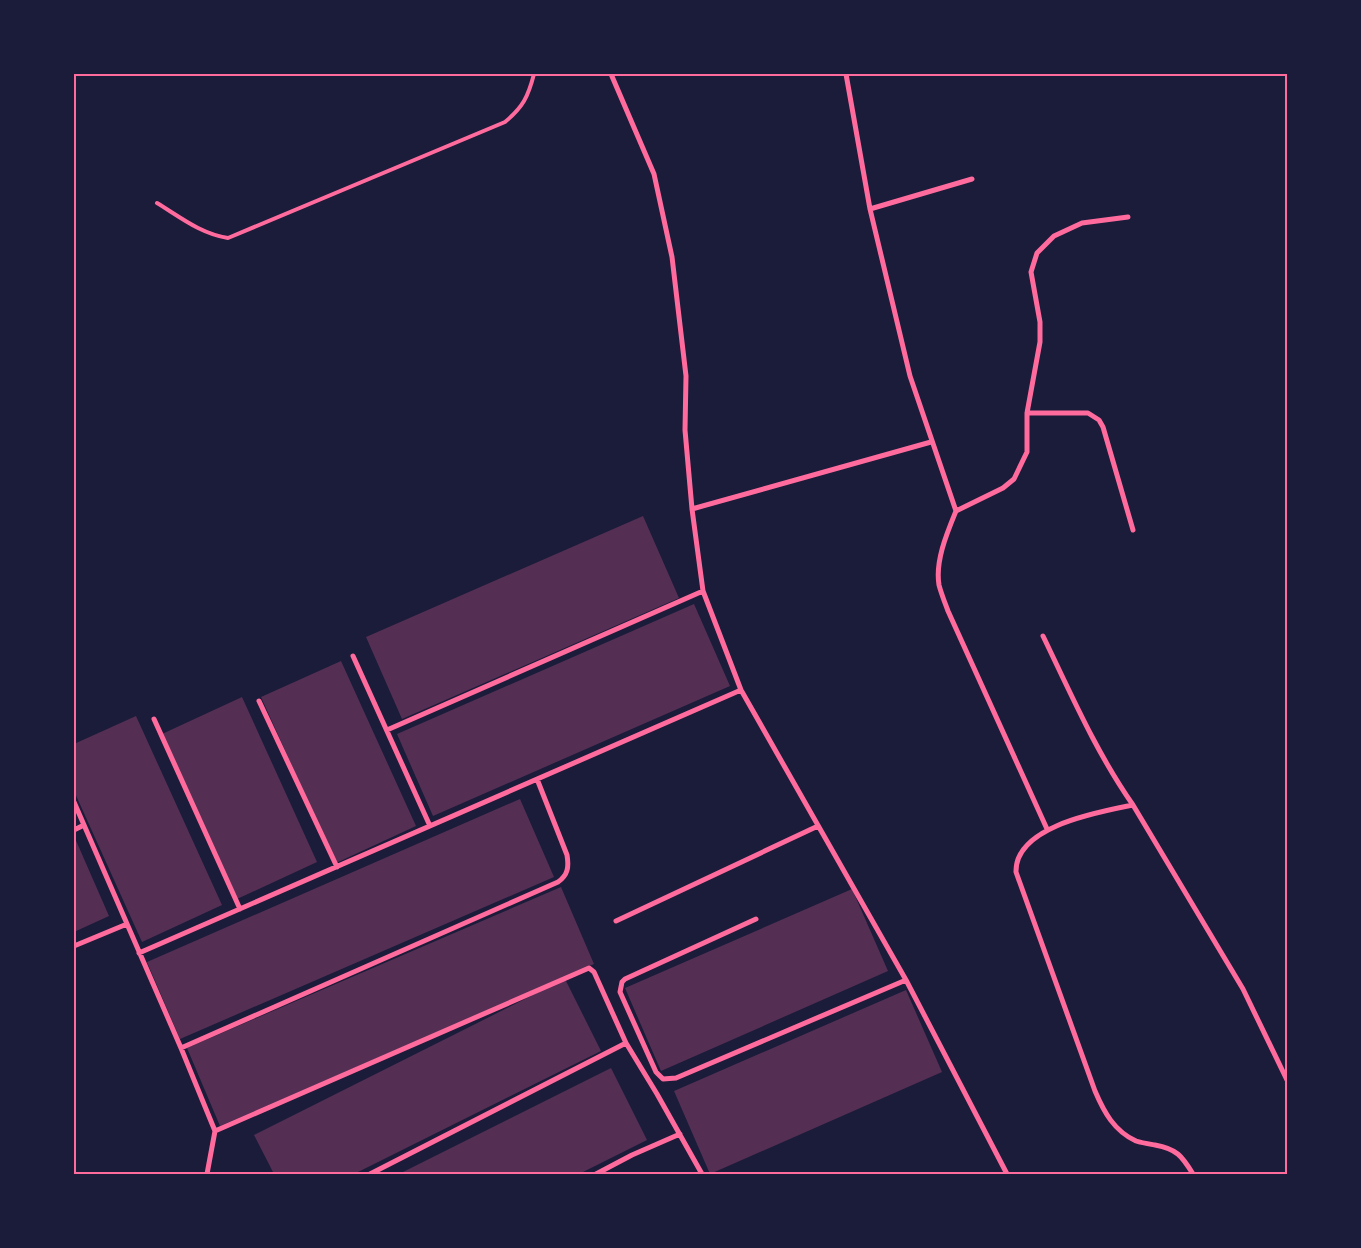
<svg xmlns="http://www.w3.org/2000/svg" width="1361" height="1248" font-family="'Golos Text',sans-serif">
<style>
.building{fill:#542f53}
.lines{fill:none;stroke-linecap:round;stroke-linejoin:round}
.service{stroke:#ff6b9d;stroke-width:4}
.minor{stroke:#ff6b9d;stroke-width:5}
.neatline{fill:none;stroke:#ff6b9d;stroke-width:2}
</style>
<rect width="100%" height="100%" fill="#1b1b3a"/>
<path class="building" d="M643 516 679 598 402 719 366 637Z
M694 604 730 686 433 816 397 734Z
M341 661 416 826 336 863 261 697Z
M242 697 317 862 237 899 162 734Z
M136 716 222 905 142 942 74 791V744Z
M520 799 554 877 180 1039 147 962Z
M74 836 109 916 74 932Z
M561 887 594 964 220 1126 187 1048Z
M852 889 888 971 661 1071 625 988Z
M565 979 601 1051 354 1174H274L254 1135Z
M906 990 942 1072 710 1174 674 1091Z
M611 1068 647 1140 579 1174H399Z"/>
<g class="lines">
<path class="service" d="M157 203C180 217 201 234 228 238L505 122C523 107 528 97 534 74"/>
<path class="minor" d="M611 74 654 174 672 257 686 376 685 430 692 509 703 591 741 690 906 980 1007 1174
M846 74 870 209 910 376 956 511C947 533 935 561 939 585 941 593 945 603 948 611L1047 829
M870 209 972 179
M1027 413H1088L1099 420 1103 427 1133 530
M692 509 931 442
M956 511 1003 488 1014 479 1027 452V413L1040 342V322L1031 272 1037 253 1054 236 1082 223 1128 217
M1043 636C1071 694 1096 752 1133 805L1243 989 1287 1080
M353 656 430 826
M259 701 337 867
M154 719 240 909
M387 730 703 591
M74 802 181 1048 215 1131 207 1174
M1133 805C1099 812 1015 826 1016 872L1095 1091C1104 1112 1114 1131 1136 1141 1142 1143 1149 1144 1155 1145 1177 1149 1182 1156 1193 1174
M74 830 84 825
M756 919 625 979 622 982 620 992 656 1072 663 1079 676 1078 906 980
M616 921 818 826
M74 946 127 924
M139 953 741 690
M181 1048 558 882C568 875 569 867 567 855L537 779
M215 1131 589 968 594 972 626 1043 657 1094 702 1174
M370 1174 626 1043
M596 1174 632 1155 680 1134"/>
</g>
<rect width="1361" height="1248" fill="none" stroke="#1b1b3a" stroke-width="150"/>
<rect x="75" y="75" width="1211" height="1098" class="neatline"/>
</svg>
